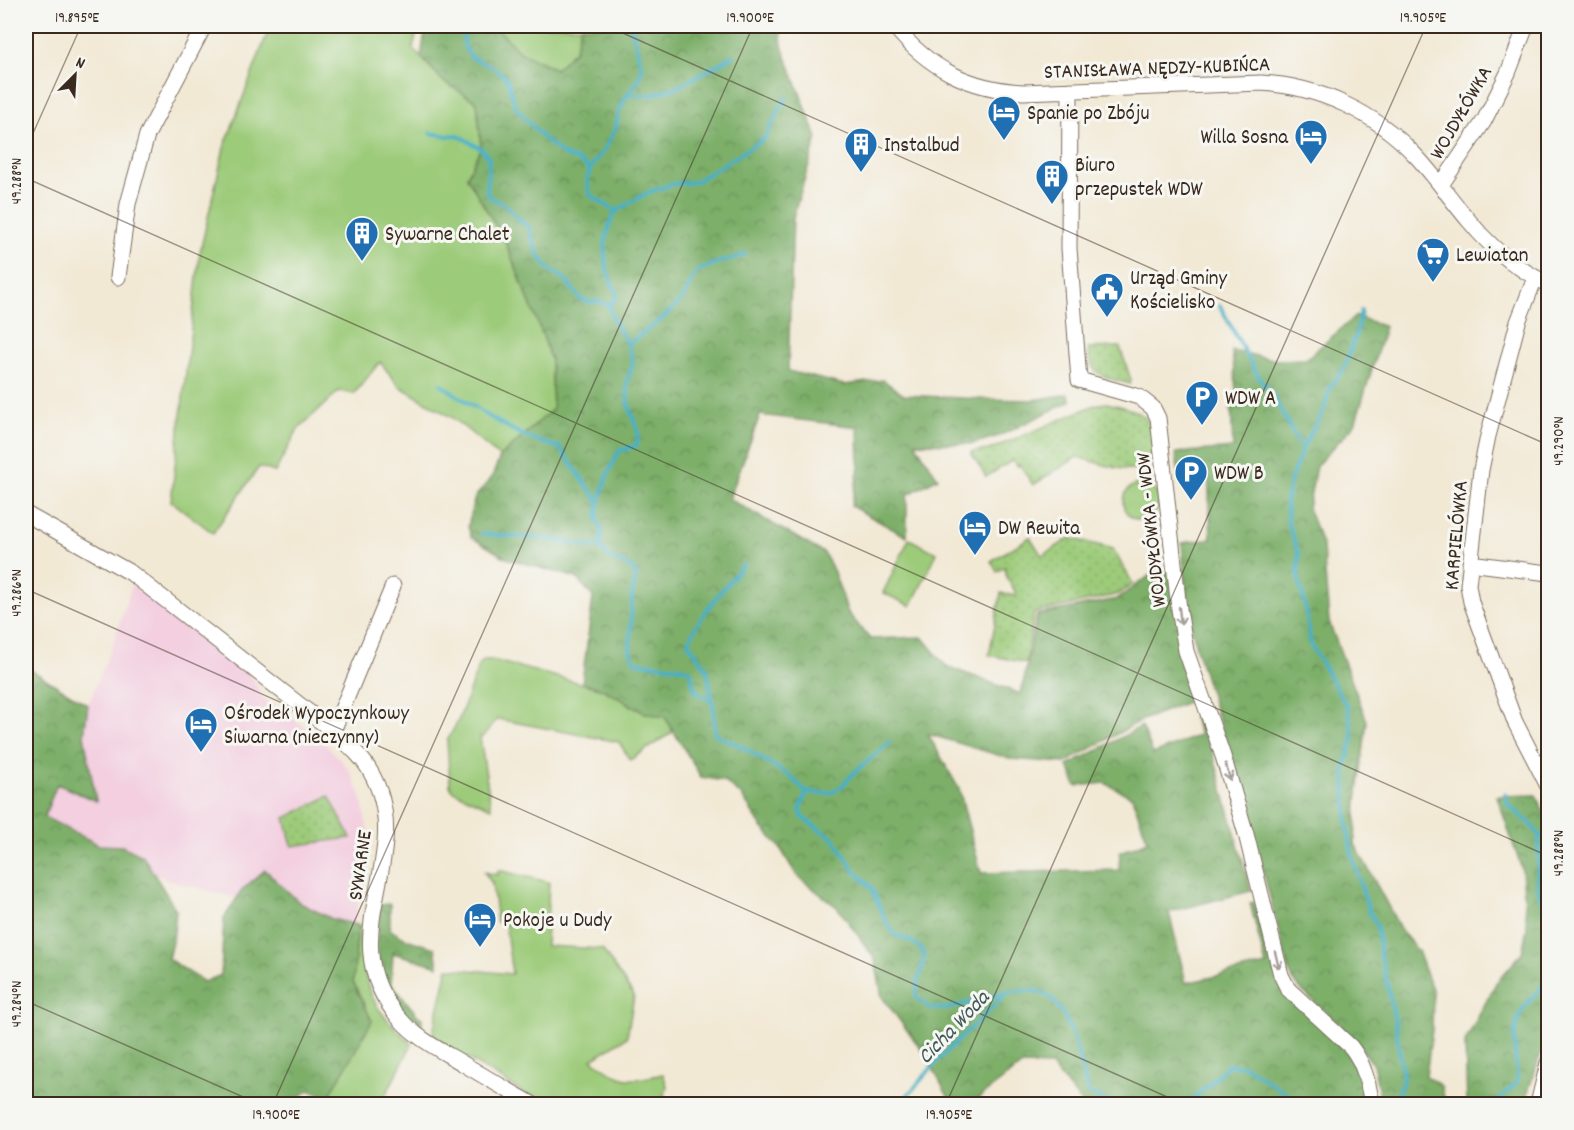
<svg xmlns="http://www.w3.org/2000/svg" width="1574" height="1130" font-family="Dekko,sans-serif">
<style>
.built{fill:#f3cfe0}
.grass{fill:#9ccb79;stroke:#6c7a4c;stroke-width:1.5}
.forest{fill:url(#forest-crowns);stroke:#5c6c44;stroke-width:1.5}
.park{fill:url(#park-dots);stroke:#6c7a4c;stroke-width:1.5}
.lines{fill:none;stroke-linecap:round;stroke-linejoin:round}
.stream{stroke:#47b0c6;stroke-width:4}
.minor-casing{stroke:#7b6d5e;stroke-width:17}
.minor{stroke:#fff;stroke-width:15}
.oneway{stroke:#a79f9a}
.ticks{fill:none;stroke:#3b2a1e;stroke-width:1.5;stroke-opacity:0.45}
.labels{text-anchor:middle;stroke-width:6;stroke-linejoin:round;paint-order:stroke}
.street-label{font-size:21px;fill:#3b2a1e;stroke:#f6f6f2}
.poi-label{font-size:21px;fill:#3b2a1e;stroke:#f6f6f2;text-anchor:start}
.water-label{font-size:22px;font-style:italic;fill:#3f5959;stroke:#f6f6f2}
.neatline{fill:none;stroke:#3b2a1e;stroke-width:2}
.ticks-label{font-size:15px;text-anchor:middle;fill:#3b2a1e}
</style>
<defs>
<pattern id="forest-crowns" width="20" height="18" patternUnits="userSpaceOnUse" patternTransform="scale(1.5)"><rect width="20" height="18" fill="#7daf69"/><path d="M2 6a3 3 0 1 1 6 0M12 15a3 3 0 1 1 6 0" fill="none" stroke="#688f56"/></pattern>
<pattern id="park-dots" width="8" height="8" patternUnits="userSpaceOnUse" patternTransform="scale(1.5)"><rect width="8" height="8" fill="#9ccb79"/><path d="M2 2h.1M6 6h.1" fill="none" stroke="#87ae68" stroke-width="1.8" stroke-linecap="round"/></pattern>
</defs>
<rect width="100%" height="100%" fill="#f6f6f2"/>
<filter id="ink" filterUnits="userSpaceOnUse"><feTurbulence type="fractalNoise" baseFrequency=".0167" numOctaves="2"/><feDisplacementMap in="SourceGraphic" scale="12" xChannelSelector="R" yChannelSelector="G"/><feConvolveMatrix kernelMatrix="1 2 1 2 8 2 1 2 1" color-interpolation-filters="sRGB"/></filter>
<filter id="wash" filterUnits="userSpaceOnUse"><feTurbulence type="fractalNoise" baseFrequency=".008" numOctaves="4" result="noise"/><feDisplacementMap in="SourceGraphic" scale="24" xChannelSelector="R" yChannelSelector="G"/><feGaussianBlur stdDeviation="1.35" result="paint"/><feColorMatrix in="noise" values="0 0 0 0 0 0 0 0 0 0 0 0 0 0 0 0 0 1.4 0 .05"/><feComposite in="paint" operator="in"/></filter>
<g filter="url(#wash)">
<rect width="100%" height="100%" fill="#f2e9d5"/>
<path class="built" d="M132 585 250 674 263 698 319 737 348 768 361 795 368 832 352 945 285 916 232 897 168 880 43 817 112 646Z"/>
<path class="grass" d="M270 26H418L413 49 444 82 477 102 481 147 467 177 505 241 543 336 551 361 553 409 500 457 453 418 399 386 380 362 354 394 339 391 298 429 275 472 259 467 213 533 171 501 200 252 224 148Z
M495 26H581L575 50 556 69 519 52Z
M1123 502a18 18 0 1 1 36 0a18 18 0 1 1-36 0Z
M909 539 937 553 911 606 883 593Z
M484 660H492L603 689 642 712 665 717 673 732 630 760 619 742 497 719 484 736 480 737 491 808 453 791 450 786 447 741 459 719 479 665Z
M498 870 549 882 546 946 602 949 634 996 627 1037 592 1059C624 1083 626 1082 663 1074L667 1086 661 1104H542L432 1037 448 968 512 974 505 923 497 922 492 883 484 872 498 875Z
M358 925H361C361 957 363 992 385 1017 394 1027 403 1035 412 1044L381 1104H340L328 1098 372 1021 353 982Z"/>
<path class="forest" d="M426 26H495L519 52 556 69 575 50 581 26H780L782 46 817 138 793 217 788 371 844 385 883 380 904 395 982 399 1034 400 1068 394 1071 401 999 436 972 444 915 443 938 478 907 495V537L851 506 859 468 858 427 760 415 729 499 824 553 834 572 848 613 870 639 922 637 946 666 1021 694 1037 615 1117 599 1152 574 1167 571 1172 568 1195 699 1140 721 1065 763 1011 759 928 734 959 789 981 873 1119 870 1120 852 1148 841 1132 797 1105 783 1076 786 1068 766 1142 726 1153 754 1200 735 1193 717 1199 714 1210 743 1251 891 1169 912 1186 983 1266 965 1250 903 1254 902 1262 925 1270 961 1347 1053 1358 1071 1367 1104H1083L1051 1066 1022 1065 976 1100 963 1104H952L925 1054 882 997 875 959 838 908 797 876 779 846 761 826 742 796 724 781 701 777 665 717 643 712 603 689 582 683 593 597 577 578 506 558 471 537 468 526 475 497 492 477 500 457 553 409 551 361 543 336 505 241 467 177 481 147 477 102 444 82 421 57Z
M1356 316 1385 327 1355 424 1316 466 1308 508 1323 547 1329 622 1367 721 1357 800 1355 844 1402 932 1418 951 1433 992 1432 1030 1426 1076 1441 1086 1446 1104H1379L1378 1087 1373 1064 1354 1038 1300 989 1293 980 1289 970 1250 821 1197 651 1187 606 1182 543 1211 539 1208 470 1178 471 1176 453 1233 448 1231 403 1237 399 1232 351 1277 360 1306 359Z
M26 667 88 705 84 735 96 801 57 784 44 817 99 845 122 846 143 856 176 910 174 933 168 959 204 982 221 975 224 918 243 889 265 870 300 903 332 919 358 925 353 982 372 1021 328 1098 309 1090 291 1104H26Z
M1536 795 1548 821V1033L1524 1103 1467 1104 1465 1042 1496 983 1522 953 1527 928 1522 870 1497 796Z
M390 904V929C403 940 419 943 435 948L438 966 393 953 391 983 419 1017H422V1026L416 1027C396 1010 378 979 377 953 376 937 379 920 380 905Z"/>
<path class="park" d="M1120 347 1131 380 1130 384C1106 378 1089 377 1088 348Z
M1107 403C1119 406 1132 408 1142 415 1159 428 1160 464 1137 469 1121 472 1093 461 1077 457L1033 485 1020 465 1017 466 1013 460 986 477 971 452 989 450 1097 404Z
M1030 537 1042 556 1070 538 1113 549 1133 584 1119 594 1034 613 1026 663 989 655 1001 593 1015 596V591L1007 579 1005 567 997 572 991 561Z
M329 796 351 838 292 846 285 818Z"/>
<g class="lines">
<path class="stream" d="M458 26 462 31 465 48 472 58 495 68 507 79 516 108 544 139 564 155 579 161 590 169
M631 26 642 69 637 83 627 95 619 111 616 127 606 147 590 169 587 181 590 195 616 211C601 237 601 267 617 293L615 300 608 305 614 321 628 344 633 363 627 382 628 403 638 432 637 445 619 451 608 474 599 502 597 521 602 530 600 548 610 558 632 568 636 575 632 596 630 650 634 661C653 666 672 664 690 670L695 691 713 702 715 734 746 749 790 776 806 792 800 811 803 818 834 839 855 871 871 887 887 924 896 935 915 943 924 953C924 969 916 981 916 997L930 1008 946 1009 1008 992
M627 95H651L678 87 734 55
M430 133 448 136 458 135 483 150 489 159 487 192 491 198 504 204 529 228 537 253 548 268 565 279 580 299 589 302 598 301 608 305
M616 211 649 192 673 184 695 182 764 139 786 98
M1220 306 1258 376 1274 397 1302 450 1291 479 1286 502 1288 523 1299 555 1298 577 1304 600 1311 645 1348 708 1353 737 1345 768 1347 821 1352 856 1369 911 1377 926 1380 952 1395 1020 1403 1078 1397 1099 1398 1104
M628 344C647 330 667 317 682 299 688 291 690 277 698 271 711 263 731 260 746 254
M441 384C475 408 518 439 559 447L599 502
M1302 449 1324 410 1330 387 1344 369 1357 331 1361 311
M482 534 547 539 600 548
M712 701 707 669 688 643C700 614 723 589 743 565
M806 792C837 796 836 792 856 771 867 761 879 752 890 742
M1505 794 1508 805 1529 822 1539 835 1537 886 1548 921
M1539 835H1548
M900 1104 941 1057 1008 992C1019 991 1034 989 1045 994 1071 1009 1080 1064 1088 1092L1111 1104
M1181 1104 1194 1099 1228 1065 1245 1066 1285 1092 1295 1104
M1377 1104 1397 1099
M1495 1104 1517 1082C1517 1058 1509 1033 1522 1011 1530 998 1543 989 1548 976"/>
</g>
</g>
<g filter="url(#ink)">
<g class="lines">
<defs>
<path id="minor" d="M894 26C928 68 969 89 1023 92L1261 83C1319 86 1376 113 1415 155 1435 176 1451 200 1470 222 1491 248 1519 270 1548 284
M1070 90 1069 248 1079 380 1139 397 1153 408 1158 418 1179 609 1186 651 1223 756 1246 834 1281 975 1288 989 1351 1047C1365 1065 1368 1083 1372 1104
M1441 185 1484 121 1508 73 1526 26
M118 277 128 204 147 135 204 26
M1535 278 1518 322 1488 436 1481 470 1468 585 1471 602 1515 722 1548 786
M26 514 131 573 333 731C346 743 361 755 370 771 420 856 327 935 399 1018 416 1038 440 1050 462 1063 485 1077 509 1091 532 1104
M1470 563 1548 573
M333 731 393 586
M1538 1104 1548 1063"/>
</defs>
<use href="#minor" class="minor-casing"/>
<use href="#minor" class="minor"/>
</g>
<defs><path id="oneway-shaft" d="M-6 0H5M1.5-3L5.5 0L1.5 3" fill="none" stroke-width="1.6" stroke-linecap="round" stroke-linejoin="round" transform="scale(1.5)"/></defs>
<g class="oneway">
<use href="#oneway-shaft" transform="translate(1180 616) rotate(83)"/>
<use href="#oneway-shaft" transform="translate(1228 772) rotate(73)"/>
<use href="#oneway-shaft" transform="translate(1277 960) rotate(76)"/>
</g>
</g>
<path class="ticks" d="M607 26 1548 445M1531 26 1548 33M26 149 81 26M26 178 1548 856M26 589 1183 1104M26 1001 259 1104M273 1104 753 26M946 1104 1426 26"/>
<defs>
<symbol id="hotel-pin" viewBox="-11 -11 22 30"><path d="M0 17L-7.5 6A9.5 9.5 0 1 1 7.5 6Z" fill="#1f6fb2" stroke="#f6f6f2"/><path d="M-6-4.5h1.5V1H6V5H4.5V3h-9V5H-6ZM-4 0a1.8 1.8 0 1 1 3.6 0ZM.5 0V-2.5h3Q6-2.5 6 0Z" fill="#fff"/></symbol>
<symbol id="building-pin" viewBox="-11 -11 22 30"><path d="M0 17L-7.5 6A9.5 9.5 0 1 1 7.5 6Z" fill="#1f6fb2" stroke="#f6f6f2"/><path d="M-4-6H4V6H1V3H-1V6H-4ZM-2.5-4.3h1.7v1.8h-1.7ZM.8-4.3h1.7v1.8H.8ZM-2.5-1h1.7V.8h-1.7ZM.8-1h1.7V.8H.8Z" fill="#fff"/></symbol>
<symbol id="supermarket-pin" viewBox="-11 -11 22 30"><path d="M0 17L-7.5 6A9.5 9.5 0 1 1 7.5 6Z" fill="#1f6fb2" stroke="#f6f6f2"/><path d="M-6-5.5h2.5l.6 2H6L4.5 2H-2.5L-4.4-4H-6ZM-1.5 3.2a1.3 1.3 0 1 0 .1 0ZM3 3.2a1.3 1.3 0 1 0 .1 0Z" fill="#fff"/></symbol>
<symbol id="civic-pin" viewBox="-11 -11 22 30"><path d="M0 17L-7.5 6A9.5 9.5 0 1 1 7.5 6Z" fill="#1f6fb2" stroke="#f6f6f2"/><path d="M-.6-6.5H3V-4.5H.6V-3L4-1V1h2V6H-6V1h2V-1L-.6-3ZM-1.2 2.5V6h2.4V2.5Z" fill="#fff"/></symbol>
<symbol id="parking-pin" viewBox="-11 -11 22 30"><path d="M0 17L-7.5 6A9.5 9.5 0 1 1 7.5 6Z" fill="#1f6fb2" stroke="#f6f6f2"/><path d="M-3.5-5.5H1a3.5 3.5 0 0 1 0 7H-1V5.5H-3.5ZM-1-3.4V-.6H.8a1.4 1.4 0 0 0 0-2.8Z" fill="#fff"/></symbol>
</defs>
<g fill-rule="evenodd">
<use href="#hotel-pin" x="985" y="93" width="38" height="52"/>
<use href="#hotel-pin" x="1292" y="117" width="38" height="52"/>
<use href="#building-pin" x="842" y="125" width="38" height="52"/>
<use href="#building-pin" x="1033" y="157" width="38" height="52"/>
<use href="#building-pin" x="343" y="214" width="38" height="52"/>
<use href="#supermarket-pin" x="1414" y="235" width="38" height="52"/>
<use href="#civic-pin" x="1088" y="270" width="38" height="52"/>
<use href="#parking-pin" x="1183" y="378" width="38" height="52"/>
<use href="#parking-pin" x="1172" y="453" width="38" height="52"/>
<use href="#hotel-pin" x="956" y="508" width="38" height="52"/>
<use href="#hotel-pin" x="182" y="705" width="38" height="52"/>
<use href="#hotel-pin" x="461" y="900" width="38" height="52"/>
</g>
<g class="labels">
<g class="street-label">
<text transform="translate(1157 67) rotate(-2)" y="7">STANISŁAWA NĘDZY-KUBIŃCA</text>
<text transform="translate(1460 112) rotate(-60)" y="7">WOJDYŁÓWKA</text>
<text transform="translate(1150 530) rotate(-96)" y="7">WOJDYŁÓWKA - WDW</text>
<text transform="translate(1455 535) rotate(-85)" y="7">KARPIELÓWKA</text>
<text transform="translate(359 865) rotate(-82)" y="7">SYWARNE</text>
</g>
<g class="poi-label">
<text x="1027" y="119">Spanie po Zbóju</text>
<text x="1288" y="143" text-anchor="end">Willa Sosna</text>
<text x="884" y="151">Instalbud</text>
<text x="1075" y="171">Biuro<tspan x="1075" dy="24">przepustek WDW</tspan></text>
<text x="385" y="240">Sywarne Chalet</text>
<text x="1456" y="261">Lewiatan</text>
<text x="1130" y="284">Urząd Gminy<tspan x="1130" dy="24">Kościelisko</tspan></text>
<text x="1225" y="404">WDW A</text>
<text x="1214" y="479">WDW B</text>
<text x="998" y="534">DW Rewita</text>
<text x="224" y="719">Ośrodek Wypoczynkowy<tspan x="224" dy="24">Siwarna (nieczynny)</tspan></text>
<text x="503" y="926">Pokoje u Dudy</text>
</g>
<g class="water-label">
<text transform="translate(952 1026) rotate(-46)" y="8">Cicha Woda</text>
</g>
</g>
<rect width="1574" height="1130" fill="none" stroke="#f6f6f2" stroke-width="66"/>
<g transform="translate(75 75) rotate(24)" stroke="#f6f6f2" stroke-width="4.5" paint-order="stroke">
<path d="M0-4.5L10 22L0 15L-10 22Z" fill="#3b2a1e"/>
<text y="-9" font-size="16" font-weight="bold" text-anchor="middle" fill="#3b2a1e">N</text>
</g>
<rect x="33" y="33" width="1508" height="1064" class="neatline"/>
<g class="ticks-label">
<text x="77" y="22">19.895°E</text>
<text x="750" y="22">19.900°E</text>
<text x="1423" y="22">19.905°E</text>
<text transform="translate(16 181) rotate(-90)" y="5">49.288°N</text>
<text transform="translate(1558 441) rotate(-90)" y="5">49.290°N</text>
<text transform="translate(16 593) rotate(-90)" y="5">49.286°N</text>
<text transform="translate(1558 853) rotate(-90)" y="5">49.288°N</text>
<text transform="translate(16 1004) rotate(-90)" y="5">49.284°N</text>
<text x="276" y="1119">19.900°E</text>
<text x="949" y="1119">19.905°E</text>
</g>
</svg>
